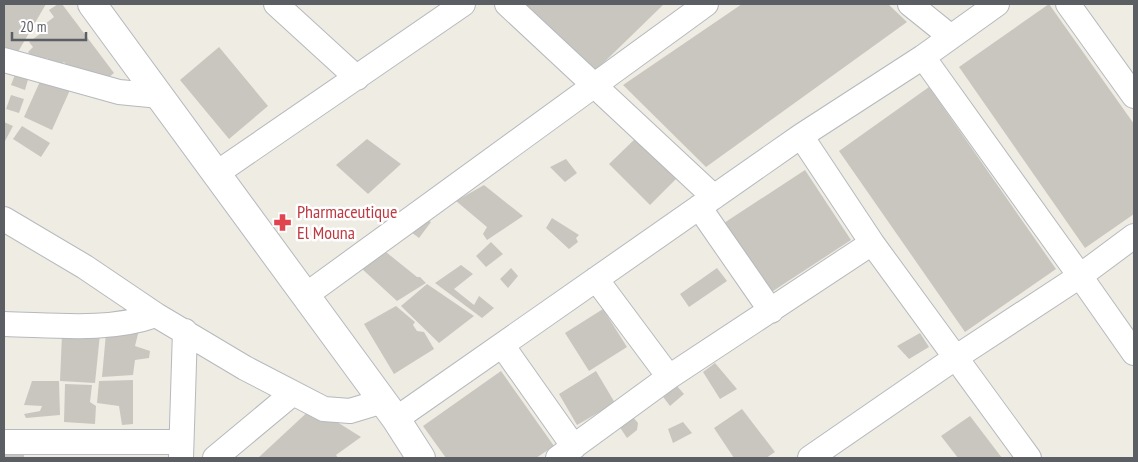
<svg xmlns="http://www.w3.org/2000/svg" width="1138" height="462" font-family="'PT Sans Narrow',sans-serif">
<style>
.building{fill:#c9c6c0}
.lines{fill:none;stroke-linecap:round;stroke-linejoin:round}
.street-casing{stroke:#b6b9bd;stroke-width:26}
.secondary-casing{stroke:#b7b9bf;stroke-width:30}
.street{stroke:#fff;stroke-width:24}
.secondary{stroke:#fff;stroke-width:28}
.labels{text-anchor:middle;stroke-width:5;stroke-linejoin:round;paint-order:stroke}
.health-label{font-size:18px;fill:#be3a42;stroke:#fff;text-anchor:start}
</style>
<rect width="100%" height="100%" fill="#eeece3"/>
<path class="building" d="M4 4H46L15 57 4 50Z
M58 4H62L114 73 99 85 76 78 64 62 56 69 47 58 37 65 28 52 33 47 29 42 44 31 41 27 54 17 49 10Z
M525 4H664L593 73Z
M742 4H888L907 22 706 167 623 85Z
M1049 4 1134 124V214L1085 248 959 67Z
M219 47 268 106 229 139 180 80Z
M16 72 29 76 25 90 11 85Z
M42 77 70 90 52 130 24 117Z
M929 87 1056 269 965 332 839 151Z
M11 95 24 99 19 113 6 109Z
M4 122 13 126 4 143Z
M22 126 50 143 41 157 13 139Z
M637 137 678 177 650 205 609 164Z
M367 139 401 164 368 194 336 165Z
M566 159 577 173 565 182 550 167Z
M805 170 851 240 770 293 724 223Z
M484 185 523 216 487 240 483 234 487 227 456 201Z
M422 216 431 222 419 238 407 229Z
M552 218 579 235 576 238 578 242 569 249 546 228Z
M491 242 503 254 486 267 476 256Z
M381 248 417 277H420L426 283 397 301 361 268Z
M461 265 473 274 454 289 474 305 479 296 494 308 482 318 435 283Z
M511 268 518 276 508 288 500 279Z
M717 268 727 281 689 307 680 294Z
M427 284 474 316 439 343 401 306Z
M396 306 415 322 413 325 417 331 424 332 434 349 394 374 364 324Z
M603 309 627 347 589 371 565 333Z
M139 330 135 346 150 351 149 358 135 360 133 375 102 377 106 333Z
M920 333 929 347 909 359 897 346Z
M62 334H100L95 383 60 381Z
M715 363 737 389 720 399 703 372Z
M501 371 554 446 536 458H446L423 426Z
M596 371 615 403 577 425 559 394Z
M133 380V424L122 425 119 406 97 403 99 381Z
M32 381H59L60 415 26 418 24 414 40 411 42 406 24 405Z
M65 384 92 385 90 402 96 406 95 424 64 422Z
M676 385 684 394 670 406 661 394Z
M313 407 361 437 336 455 338 458H258Z
M742 409 775 452 766 458H734L714 428Z
M632 416 638 423 637 430 627 438 619 426Z
M970 416 1002 458H958L941 436Z
M683 422 692 433 673 443 668 429Z
M4 449 24 450V458H4Z"/>
<g class="lines">
<defs>
<path id="street" d="M276 4 357 78
M507 4 714 197
M910 4 951 37
M1068 4 1134 96
M923 57 1080 276 1134 353
M4 60 119 92 160 96
M801 136 872 243 1029 458
M217 173 463 4
M699 207 771 311
M4 219 85 267 156 315 245 368 324 409 350 411 383 401
M596 279 669 377
M306 295 706 4
M4 324C54 325 108 332 156 315
M502 345 574 447
M396 419 801 136 923 57 997 4
M4 442H181
M181 458 185 331
M215 458 293 393
M558 458 669 377 872 243
M810 458 955 358 1080 276 1134 236"/>
<path id="secondary" d="M92 4 396 419 421 458"/>
</defs>
<use href="#street" class="street-casing"/>
<use href="#secondary" class="secondary-casing"/>
<use href="#street" class="street"/>
<use href="#secondary" class="secondary"/>
</g>
<defs>
<symbol id="pharmacy-bare" viewBox="-9 -9 18 18"><path d="M-2-6h4v4h4v4h-4v4h-4v-4h-4v-4h4Z" fill="#e0444e" stroke="#fff" stroke-width="2.5" paint-order="stroke"/></symbol>
</defs>
<g fill-rule="evenodd">
<use href="#pharmacy-bare" x="270" y="210" width="25" height="25"/>
</g>
<g class="labels">
<g class="health-label">
<text x="297" y="218">Pharmaceutique<tspan x="297" dy="21">El Mouna</tspan></text>
</g>
</g>
<rect width="1138" height="462" fill="none" stroke="#5b5f64" stroke-width="10"/>
<path d="M12 32v8h74v-8" fill="none" stroke="#5b5f64" stroke-width="2.5"/>
<text x="20" y="32" font-size="15" fill="#5b5f64" stroke="#ffffff" stroke-width="4" paint-order="stroke">20 m</text>
</svg>
